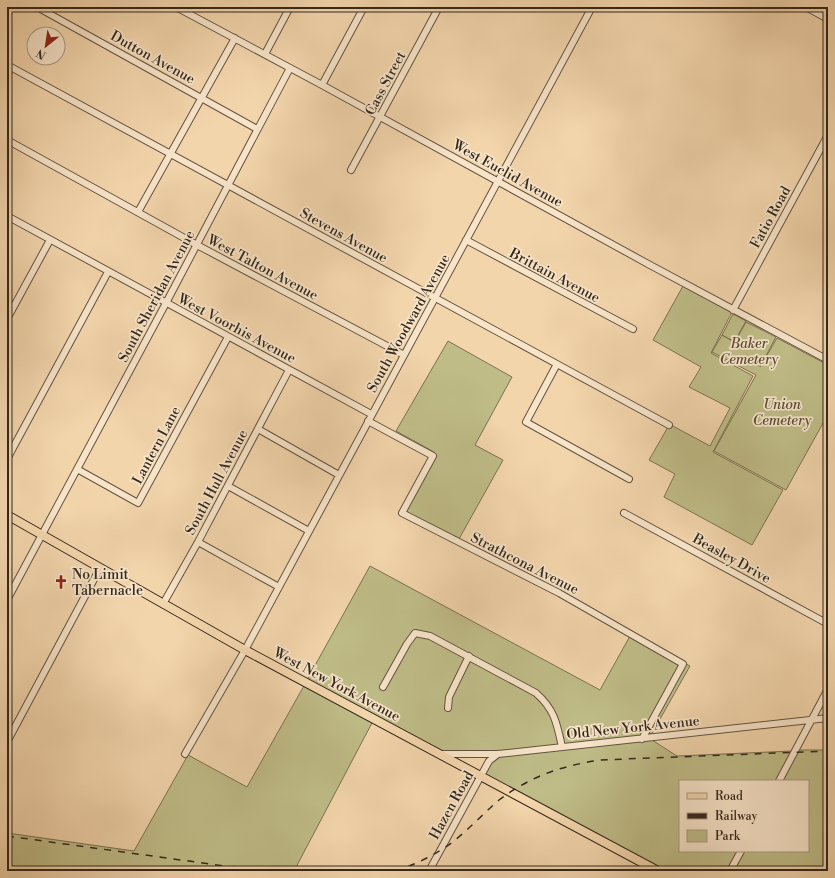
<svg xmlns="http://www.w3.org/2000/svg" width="835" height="878" font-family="'Libre Bodoni',serif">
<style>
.green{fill:#bfbc87;stroke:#7a7252}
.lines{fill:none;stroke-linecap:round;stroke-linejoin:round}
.minor-casing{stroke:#645340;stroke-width:8}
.major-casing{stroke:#34281c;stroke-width:10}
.minor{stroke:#f7e4c9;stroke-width:6}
.major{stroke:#f3d5ac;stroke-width:8}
.rail{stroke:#34281c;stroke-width:1.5;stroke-dasharray:7 7;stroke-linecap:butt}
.labels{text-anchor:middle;stroke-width:3.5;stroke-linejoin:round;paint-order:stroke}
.street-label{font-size:14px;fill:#34281c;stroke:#f7e4c9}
.park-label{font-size:14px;font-style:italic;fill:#574d37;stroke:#f7e4c9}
.poi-label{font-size:14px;fill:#34281c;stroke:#f7e4c9;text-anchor:start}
</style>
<rect width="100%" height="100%" fill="#f3d5ac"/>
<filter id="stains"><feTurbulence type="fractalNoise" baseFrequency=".005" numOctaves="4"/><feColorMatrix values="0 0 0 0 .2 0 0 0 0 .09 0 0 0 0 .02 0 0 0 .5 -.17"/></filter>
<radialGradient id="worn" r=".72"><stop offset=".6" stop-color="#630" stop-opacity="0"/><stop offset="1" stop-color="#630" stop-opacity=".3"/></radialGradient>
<path class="green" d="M683 286 732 312 711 353 753 376 713 452 783 490 752 545 664 497 675 474 649 460 668 427 671 425 710 446 730 408 689 387 701 367 653 340Z
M733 314 746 321 734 342 722 335Z
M746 322 776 337 760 367 777 338 828 365V414L786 490 714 451 756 375 712 352 722 335 735 342Z
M448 341 512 377 475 445 503 460 459 539 406 512 434 452 396 431Z
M370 566 600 690 630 636 680 665 641 736 499 752 441 751 307 680Z
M684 663 690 666 651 735 646 736Z
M305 684 373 721 294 871H265L233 866 232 871H7V833L134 851 188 755 247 787Z
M652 740 677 756 793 751 776 781H680V851H738L727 871H663L484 774 491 762 498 757Z
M798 750H828V871H732L743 851H808V781H781Z"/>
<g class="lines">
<defs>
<path id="minor" d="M37 7 257 129
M176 7 322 85 650 265 828 360
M806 7 828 19
M265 54 290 7
M7 65 669 425
M322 85 364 7
M7 140 197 245 404 355
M351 170 439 7
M138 212 235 38
M7 216 371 414
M466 240 633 329
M733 310 828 135
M7 319 50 240
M557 364 526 422 629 479
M368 421 433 456 402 513 559 593 683 664 642 739
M258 429 339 475
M7 459 108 272
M77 469 138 503 228 337
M228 486 309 531
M624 513 828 624
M198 542 279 587
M7 600 166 303 290 68
M163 604 198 542 289 370
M383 687 407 644 415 633 430 636 536 693C555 710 557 724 562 747
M448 708 449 697 469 656
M7 742 100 568
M185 754 245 650 592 7
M441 754H498L828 718
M779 781 828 689
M429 871 489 761 498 754
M730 871 741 851"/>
<path id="major" d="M7 515 245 650 658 871"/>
</defs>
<use href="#minor" class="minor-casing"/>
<use href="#major" class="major-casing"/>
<use href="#minor" class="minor"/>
<use href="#major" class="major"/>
<path class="rail" d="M7 836 261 871
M395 871C415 865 437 854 454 841 470 828 484 813 499 800 531 776 561 766 600 760L828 751"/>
</g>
<defs>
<symbol id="church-bare" viewBox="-9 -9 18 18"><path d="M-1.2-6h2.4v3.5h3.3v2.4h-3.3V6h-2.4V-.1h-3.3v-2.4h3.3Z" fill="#8f2418" stroke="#f7e4c9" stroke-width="2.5" paint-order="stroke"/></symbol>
</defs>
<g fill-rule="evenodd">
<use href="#church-bare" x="51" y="572" width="20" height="20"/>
</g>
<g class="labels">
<g class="street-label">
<text transform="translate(153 57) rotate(29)" y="5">Dutton Avenue</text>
<text transform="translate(385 83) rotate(-62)" y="5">Cass Street</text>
<text transform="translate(508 173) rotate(29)" y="5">West Euclid Avenue</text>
<text transform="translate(770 217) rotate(-61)" y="5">Fatio Road</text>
<text transform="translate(344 235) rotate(29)" y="5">Stevens Avenue</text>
<text transform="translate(263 267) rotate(28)" y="5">West Talton Avenue</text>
<text transform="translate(555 275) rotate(28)" y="5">Brittain Avenue</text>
<text transform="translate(156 296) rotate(-62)" y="5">South Sheridan Avenue</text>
<text transform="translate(408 323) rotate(-61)" y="5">South Woodward Avenue</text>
<text transform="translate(237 328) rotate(28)" y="5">West Voorhis Avenue</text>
<text transform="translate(156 445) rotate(-62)" y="5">Lantern Lane</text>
<text transform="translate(216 482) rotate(-62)" y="5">South Hull Avenue</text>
<text transform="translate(732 558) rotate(29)" y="5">Beasley Drive</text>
<text transform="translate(525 563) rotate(27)" y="5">Strathcona Avenue</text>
<text transform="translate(337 684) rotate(28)" y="5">West New York Avenue</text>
<text transform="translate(633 727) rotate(-6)" y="5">Old New York Avenue</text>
<text transform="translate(451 805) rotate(-61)" y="5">Hazen Road</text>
</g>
<g class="park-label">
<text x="749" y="348">Baker<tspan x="749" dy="16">Cemetery</tspan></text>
<text x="782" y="409">Union<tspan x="782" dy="16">Cemetery</tspan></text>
</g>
<g class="poi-label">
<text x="72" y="579">No Limit<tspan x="72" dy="16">Tabernacle</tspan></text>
</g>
</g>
<rect width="835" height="878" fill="none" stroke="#f3d5ac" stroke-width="24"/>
<rect x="8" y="8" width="819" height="862" fill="none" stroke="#34281c" stroke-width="2"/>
<rect x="12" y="12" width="811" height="854" fill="none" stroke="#34281c"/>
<rect x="679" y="780" width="130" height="72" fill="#f7e4c9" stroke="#a99984"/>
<rect x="687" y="793" width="20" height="6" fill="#f3d5ac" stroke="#a99984"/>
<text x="715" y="800" font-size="12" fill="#34281c">Road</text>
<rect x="687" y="813" width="20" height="6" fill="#34281c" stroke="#a99984"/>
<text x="715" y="820" font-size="12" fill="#34281c">Railway</text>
<rect x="687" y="830" width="20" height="12" fill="#bfbc87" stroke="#a99984"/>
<text x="715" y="840" font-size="12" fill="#34281c">Park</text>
<g transform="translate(46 46) rotate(210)"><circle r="19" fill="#f7e4c9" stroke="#a99984"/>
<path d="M0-3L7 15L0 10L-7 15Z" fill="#8f2418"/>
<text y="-6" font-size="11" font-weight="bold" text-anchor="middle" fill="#34281c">N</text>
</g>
<rect width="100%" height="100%" filter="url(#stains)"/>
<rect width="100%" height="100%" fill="url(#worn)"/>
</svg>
